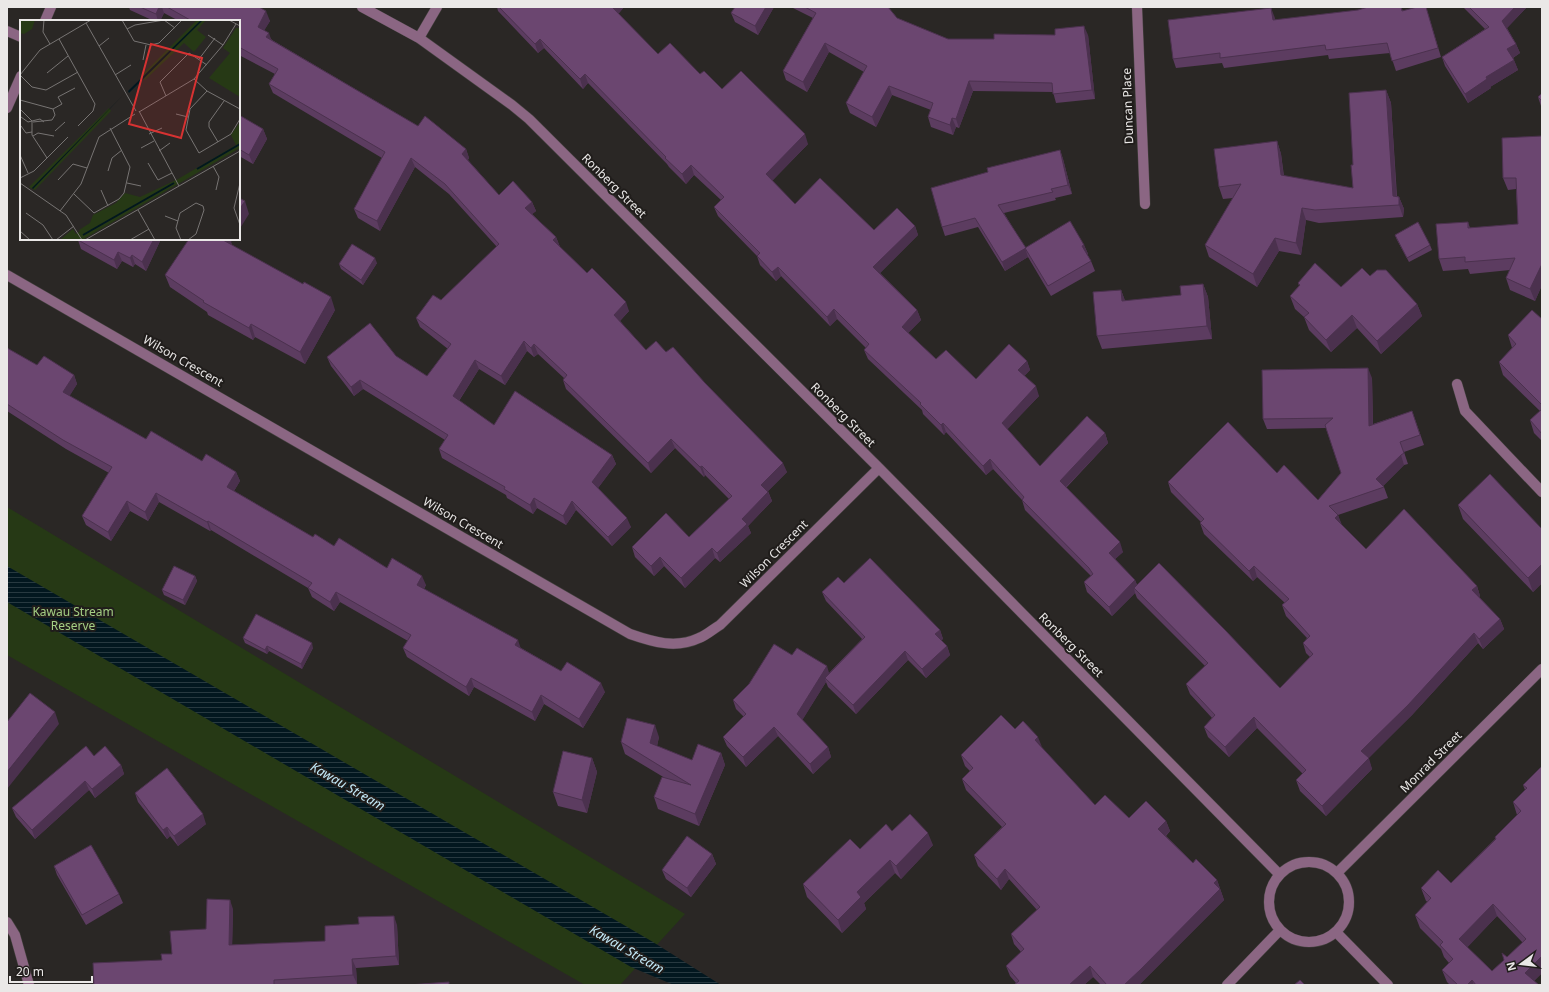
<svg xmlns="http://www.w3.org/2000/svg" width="1549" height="992" font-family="'Noto Sans',sans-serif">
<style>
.green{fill:#263915}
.water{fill:url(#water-rules)}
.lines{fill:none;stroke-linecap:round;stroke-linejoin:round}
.minor-casing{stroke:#454240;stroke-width:11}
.minor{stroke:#8b6683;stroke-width:10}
.wall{fill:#5c3c60;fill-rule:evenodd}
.shaded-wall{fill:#4b314e}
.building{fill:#6b4670;stroke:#4b314e;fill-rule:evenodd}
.labels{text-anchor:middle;stroke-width:4;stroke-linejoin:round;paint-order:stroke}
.street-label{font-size:12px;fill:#eae8e7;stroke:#201d1b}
.park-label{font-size:12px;fill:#a5cf84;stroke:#201d1b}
.water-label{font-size:13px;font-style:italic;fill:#c4eaf9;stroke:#201d1b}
.inset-river{fill:none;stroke:#02171f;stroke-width:2}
.inset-road{fill:none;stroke:#777473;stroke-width:1}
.view{fill:#d73232;fill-opacity:0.15;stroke:#d73232;stroke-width:2}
.inset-edge{fill:none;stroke:#eae8e7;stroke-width:2}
</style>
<defs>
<pattern id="water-rules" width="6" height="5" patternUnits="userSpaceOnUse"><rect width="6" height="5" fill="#02171f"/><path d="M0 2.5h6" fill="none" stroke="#273940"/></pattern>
</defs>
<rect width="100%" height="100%" fill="#2a2725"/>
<path class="green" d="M7 507 685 914 620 985H585L7 655Z"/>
<path class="water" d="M7 566 653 942 721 985H674L631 967 7 602Z"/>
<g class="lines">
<defs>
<path id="minor" d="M362 7 419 38 512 105 529 119 879 468 1279 874
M1137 7 1145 204
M45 21 51 7
M7 31 21 37
M419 38 437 7
M7 108 21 76
M7 275 630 634C653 642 676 649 699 638 707 635 713 629 720 625L879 468
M1457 384 1465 411 1542 492
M1269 902a40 40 0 1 1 80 0a40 40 0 1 1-80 0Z
M1337 873 1542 669
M7 922 15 935 29 985
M1336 932 1388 985
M1227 985 1280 930"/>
</defs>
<use href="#minor" class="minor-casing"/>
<use href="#minor" class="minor"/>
</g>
<path class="wall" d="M129 7H259L270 21 264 30 272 40 418 126 466 149 469 158 468 160 499 195 532 202 536 211 532 214 556 237 560 247 587 273 629 311 620 321 646 350 666 352 705 383 787 472 768 491 772 501 748 526 751 533 720 562 715 558 685 588 664 566 654 576 635 557 632 547 689 537 729 499 705 475 704 477 675 448 651 473 566 389 563 380 564 378 538 354 534 357 527 351 505 385 479 369 459 401 494 425 612 455 616 464 598 488 631 527 612 546 576 510 566 525 537 508 533 514 507 498 506 495 442 458 439 449 445 440 363 389 354 396 331 366 327 357 396 356 427 376 448 349 420 327 416 318 441 300 497 247 449 194 415 167 380 231 358 218 354 209 382 158 273 93 269 84 275 74 239 55V21H179L164 13 160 21H154L130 10Z
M497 7H579L580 8 624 7 618 14 658 54 700 74 722 89 808 144 772 181 795 204 874 230 915 226 918 235 880 273 917 310 921 320 908 333 936 359 976 379 1027 361 1030 370 1024 376 1039 396 1007 429 1040 466 1105 433 1108 443 1066 488 1123 552 1115 559 1135 580 1137 585 1280 688 1310 657 1306 653 1303 643 1307 638 1286 616 1282 605 1285 603 1257 577 1253 581 1204 534 1200 523 1201 522 1171 492 1168 482 1277 473 1318 500 1341 473 1326 428 1267 429 1263 419 1372 378 1373 424 1412 411 1424 445 1404 452 1408 464 1404 465 1383 486 1384 487 1388 498 1338 515 1341 524 1366 549 1477 586 1480 596 1479 597 1500 619 1504 629 1483 649 1478 643 1412 715 1368 758 1372 769 1326 816 1300 791 1296 780 1303 774 1257 728 1229 757 1208 737 1204 727 1212 718 1190 694 1186 684 1205 666 1137 598 1135 593 1112 616 1087 592 1084 582 1091 576 1025 510 1022 500 993 469 986 475 946 432 944 435 923 414 922 410 868 359 864 350 866 348 837 319 830 326 781 276 776 281 760 265 757 256 718 216 714 207 721 200 694 175 686 184 669 167 667 164 588 83 583 89 544 48 538 53 498 11Z
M735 7H774L758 35 735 22 731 13Z
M791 7H888L897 18 948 39H994L1055 35H1088L1095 99 1056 103 1053 92 973 91 959 128 956 127 953 135 931 127 928 117 931 110 892 95 876 127 850 113 846 103 864 72 829 52 807 92 786 80 783 71 813 18Z
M1368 7H1401L1403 11 1426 7 1441 57 1396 71 1390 53 1329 59 1328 55 1224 68 1222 63 1176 68 1173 59 1275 18V20L1358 10Z
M1463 7H1527L1507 28 1516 44 1520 53 1513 58 1518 70 1490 87 1491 88 1468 103 1445 66 1442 57 1485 29Z
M1386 90 1391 103 1397 196 1399 197 1404 209 1403 217 1319 223 1306 220 1301 255 1279 251 1257 287 1209 257 1205 245 1233 198 1223 199 1219 187 1277 141 1281 154 1284 176 1353 188V165Z
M1542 93V109L1538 97Z
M239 115 263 129 267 139 253 164 239 156Z
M1542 136V285L1535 301 1510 290 1506 278 1510 270 1470 274 1468 269 1443 271 1439 259 1468 222 1470 228 1518 224 1516 189 1508 190 1503 178Z
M1060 150 1063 159 1072 194 1055 198 1056 200 1004 213 1025 248 1084 245 1088 254H1087L1091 261 1095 271 1051 296 1028 257 1005 271 978 227 945 236 942 227 988 172Z
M1395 235 1430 245 1432 250 1409 262 1397 240Z
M78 239H161L146 271 135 264 133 267 122 261 117 269 81 249 78 240Z
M231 242 232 245 335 310 305 364 255 337 253 340 208 315 207 312 170 287 165 275Z
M377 263 363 285 341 269 339 264Z
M1370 276 1417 304 1422 316 1381 354 1357 328 1331 352 1309 330 1304 317 1295 309 1290 296 1299 286 1298 283 1341 287Z
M1203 284 1208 297 1212 339 1102 349 1097 336 1121 290 1125 301 1181 295Z
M1542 319V441L1534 433 1530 420 1540 411 1503 375 1499 362 1512 348 1508 335Z
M7 348 37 365 74 375 77 384 69 396 146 439 202 461 236 472 240 481 234 491 313 537 387 568 426 585 424 589 521 648 561 671 605 692 583 728 544 704 535 721 474 687 469 696 407 657 403 648 408 641 340 602 334 611 312 597 308 588 211 530 210 531 159 502 148 521 130 511 111 541 86 525 82 516 109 473 66 449 7 411Z
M1458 505 1542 529V583L1533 592 1463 519Z
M195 576 197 581 185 605 164 595 162 590Z
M844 583 940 630 943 639 941 640 947 646 950 655 926 678 908 660 856 714 828 687 826 682 802 720 828 747 831 757 813 774 778 736 746 767 727 746 723 737 744 717 736 709 733 700 792 655 829 673 862 639 826 601 822 592Z
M243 638 313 648 302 669 269 651 267 654 245 643Z
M1015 729 1042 748 1095 805 1129 818 1166 821 1170 831 1166 836 1193 863 1217 880 1224 900 1139 985H1101L1093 977 1084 985H1014L1016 983 1010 976 1006 966 1021 952 1014 944 1011 934 1037 910 1009 879 1001 890 978 866 974 855 1002 827 966 790 962 779 970 771 965 766 961 755Z
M659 737 657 746 692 760 721 753 725 765 699 826 658 809 654 797 665 778 625 754 621 742Z
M94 756 121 765 124 774 95 798 89 790 35 839 16 817 12 808Z
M592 758 597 772 587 813 558 806 553 792Z
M1542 766V973L1534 981 1539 985H1450L1447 982 1442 970 1449 963 1444 957 1441 949 1420 928 1415 915 1428 902 1426 901 1421 888 1451 883 1495 839V837L1517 815 1513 802 1525 790 1523 785ZM1497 916 1523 943 1492 971 1467 947Z
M135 793 206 824 178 846 170 836 167 839 138 802Z
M892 831 933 845 901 879 895 873 864 903 866 909 842 933 807 897 803 884 860 849Z
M712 854 716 864 691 897 666 879 662 870Z
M54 866 119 894 123 903 86 925 57 875Z
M233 909 232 945 325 941 397 925 399 965 356 968 357 984 337 985H94L162 960 172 954Z"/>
<path class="shaded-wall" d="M159 7H162L164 13 160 21H158L156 14Z
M613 7H624L616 17 613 8Z
M766 7H774L758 35 755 26Z
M1515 7H1527L1505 30 1502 21Z
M1271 8 1275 18 1276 30 1273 20Z
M266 11 270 21 261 36 258 27Z
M1084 26 1088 35 1095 99 1092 90Z
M269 33 272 42 266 37Z
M540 39 544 48 538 53 535 44Z
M825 43 829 52 807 92 803 82Z
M1516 44 1520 53 1511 59 1507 49Z
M1514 60 1518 70 1490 87 1491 88 1468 103 1465 94 1486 77Z
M585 74 588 83 583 89 580 79Z
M969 81 973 91 959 128 956 119Z
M889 86 892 95 876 127 872 117Z
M1386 90 1391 103 1397 205 1393 196Z
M952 118 956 127 953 135 950 125Z
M263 129 267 139 253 164 249 155Z
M805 134 808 144 769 184 766 174Z
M1277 141 1281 154 1285 188 1281 175Z
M466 149 469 158 465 163 462 154Z
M1060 150 1063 159 1072 194 1068 185Z
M411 158 415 167 380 231 377 221Z
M691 165 694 175 686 184 682 174Z
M1399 197 1404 209 1403 217 1399 205Z
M245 201 249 214 239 230V210Z
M532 202 536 211 529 217 525 208Z
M1302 208 1306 220 1301 255 1296 243Z
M915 226 918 235 877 276 873 267Z
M556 237 560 247 553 240Z
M1275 238 1279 251 1257 287 1253 274Z
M154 239H161L146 271 142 262Z
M224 239H233L231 242 232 246 223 240Z
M1084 245 1088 254 1086 255 1082 246Z
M1025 248 1028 257 1005 271 1002 262Z
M118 252 122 261 117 269 114 260Z
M132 255 135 264 133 267 130 258Z
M375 258 377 263 363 285 361 280Z
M1542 264V285L1535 301 1530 289Z
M778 267 781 276 776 281 772 272Z
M1203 284 1208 297 1212 339 1207 326Z
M1121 290 1126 303 1122 301Z
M331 297 335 310 305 364 300 352Z
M626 302 629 311 617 324 614 315Z
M1417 304 1422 316 1381 354 1377 341Z
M834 309 837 319 830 326 827 317Z
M917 310 921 320 905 336 902 327Z
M1352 315 1357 328 1331 352 1326 340Z
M251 324 255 337 253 340 249 328Z
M524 341 527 351 505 385 501 376Z
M534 344 538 354 534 357 531 348Z
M475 360 479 369 456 405 453 396Z
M1027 361 1030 370 1021 380 1018 370Z
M1368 368 1372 378 1373 436 1369 426Z
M74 375 77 384 66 402 63 392Z
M360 380 363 389 354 396 351 387Z
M1036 386 1039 396 1005 432 1002 423Z
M943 423 946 432 944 435 941 425Z
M1105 433 1108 443 1063 490 1060 481Z
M671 439 675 448 651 473 648 463Z
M612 455 616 464 595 492 592 482Z
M1401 455 1404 465 1380 489 1376 479Z
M990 459 993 469 986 475 983 466Z
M783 463 787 472 765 494 761 485Z
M702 466 705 475 704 477 700 467Z
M236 472 240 481 231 496 227 487Z
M768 492 772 501 748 526 751 533 720 562 717 553 742 519Z
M156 493 159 502 148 521 145 512Z
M534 498 537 508 533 514 530 505Z
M127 501 130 511 111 541 108 532Z
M572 501 576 510 566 525 563 516Z
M1338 515 1342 525 1335 518Z
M627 518 631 527 612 546 608 537Z
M208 521 211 530 210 531 207 522Z
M1120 542 1123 552 1112 562 1109 553Z
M712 548 715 558 685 588 681 578Z
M660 557 664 566 654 576 651 566Z
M1542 564V583L1533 592 1528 578Z
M1254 566 1257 577 1253 581 1249 571Z
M195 576 197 581 185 605 183 600Z
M422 576 426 585 420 594 417 585Z
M1135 580 1139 589 1134 588 1135 593 1112 616 1109 607Z
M1477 586 1480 596 1476 600 1472 590Z
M336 592 340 602 334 611 330 602Z
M1500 619 1504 629 1483 649 1479 639Z
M940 630 943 639 938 643 935 634Z
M1474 633 1478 643 1412 715 1365 762 1361 751Z
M518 640 521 649 515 645Z
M312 643 313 648 302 669 301 664Z
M267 646 269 651 267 654 265 650Z
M947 646 950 655 926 678 922 669Z
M905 651 908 660 856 714 853 705Z
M827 666 830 676 825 678 826 682 800 724 797 714Z
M471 678 474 687 469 696 466 687Z
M601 683 605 692 583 728 579 719Z
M541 695 544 704 535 721 532 712Z
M55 712 59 724 7 789V772Z
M1254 717 1257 728 1229 757 1225 747Z
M655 725 659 737 655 755 650 743Z
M774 727 778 736 746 767 743 757Z
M1038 737 1042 747 1035 740Z
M828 747 831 757 813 774 810 764Z
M721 753 725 765 699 826 695 814Z
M592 758 597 772 587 813 582 800Z
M1369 758 1372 769 1326 816 1322 806Z
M121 765 124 774 95 798 92 789Z
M85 781 89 790 35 839 32 830Z
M203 814 206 824 178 846 174 836Z
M1166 821 1170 831 1162 839 1158 829Z
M167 827 170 836 167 839 163 830Z
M928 833 933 845 901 879 896 866Z
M712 854 716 864 691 897 687 888Z
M890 860 895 873 864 903 866 909 842 933 838 920 857 892Z
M1005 869 1009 879 1001 890 997 879Z
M1217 880 1224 900 1139 985H1124Z
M230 900 233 909 232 954 229 945Z
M1493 904 1497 916 1464 951 1459 939Z
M394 916 397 925 399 965 396 956Z
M1542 956V973L1529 985 1525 973Z
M352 959 356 968 357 984 353 975Z
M1090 966 1093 977 1084 985H1069Z
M1472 980 1474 985H1467Z"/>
<path class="building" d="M140 7H159L156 14Z
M167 7H259L266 11 258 27 269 33 266 37 418 126 425 116 466 149 462 154 499 195 513 181 532 202 525 208 556 237 553 240 587 273 592 268 626 302 614 315 646 350 656 341 666 352 673 347 705 383 783 463 761 485 768 492 742 519 747 524 717 553 712 548 681 578 660 557 651 566 632 547 666 513 689 537 732 496 702 466 700 467 671 439 648 463 563 380 567 375 534 344 531 348 524 341 501 376 475 360 453 396 494 425 515 391 612 455 592 482 627 518 608 537 572 501 563 516 534 498 530 505 504 489 505 487 439 449 448 435 360 380 351 387 327 357 370 323 396 356 427 376 451 344 416 318 433 295 441 300 499 244 445 184 411 158 377 221 354 209 385 152 269 84 278 69 239 47V21H192Z
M499 7H579L580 8 581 7H613V8L658 54 670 43 700 74 704 71 722 89 741 71 805 134 766 174 795 204 820 178 874 230 897 208 915 226 873 267 917 310 902 327 936 359 946 350 976 379 1009 344 1027 361 1018 370 1036 386 1002 423 1040 466 1087 416 1105 433 1060 481 1120 542 1109 553 1135 580 1109 607 1084 582 1093 574 1089 568 1022 500 1024 497 990 459 983 466 943 423 941 425 920 404 921 403 864 350 869 344 834 309 827 317 778 267 772 272 757 256 760 253 714 207 724 197 691 165 682 174 665 158 666 157 585 74 580 79 540 39 535 44Z
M735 7H766L755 26 731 13Z
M805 7H888L897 18 948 39H994V34L1055 35V29L1084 26 1092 90 1053 94 1052 83 969 81 956 119 952 118 950 125 928 117 933 103 889 86 872 117 846 103 867 66 825 43 803 82 783 71 816 13Z
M1368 7H1401L1402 11 1417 7H1426L1438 48 1392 61 1387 43 1326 50 1325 45 1220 58V53L1173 59 1168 20 1271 8 1273 20 1358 10Z
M1469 7H1515L1502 21 1516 44 1507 49 1514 60 1486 77 1487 79 1465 94 1442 57 1489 27Z
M1386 90 1393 196 1399 197V205L1315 210 1302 208 1296 243 1275 238 1253 274 1205 245 1241 184 1219 187 1214 149 1277 141 1281 175 1353 188 1351 165H1353L1349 93Z
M1542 93V101L1538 97Z
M239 115 263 129 249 155 239 149Z
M1542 136V264L1530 289 1506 278 1515 258 1465 262V257L1439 259 1436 224 1468 222V228L1518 224 1516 178H1503L1502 138Z
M1060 150 1068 185 1051 189 1053 192 998 205 1026 248 1002 262 975 218 942 227 931 188 988 172 987 168Z
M239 198 245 201 239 210Z
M1070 221 1084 245 1082 246 1091 261 1048 286 1025 248Z
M1418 222 1430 245 1407 258 1395 235Z
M78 239H154L142 262 132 255 130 258 118 252 114 260 78 240Z
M189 239H224L223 240 303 284 304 282 331 297 300 352 251 324 249 328 203 302 204 301 165 275Z
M352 244 375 258 361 280 339 264Z
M1315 263 1341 287 1362 268 1370 276 1377 270H1386L1417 304 1377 341 1352 315 1326 340 1304 317 1309 313 1290 296 1300 285 1298 283Z
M1203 284 1207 326 1097 336 1093 292 1121 290 1122 301 1181 295 1180 286Z
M1532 310 1542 319V405L1499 362 1516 344 1508 335Z
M7 348 37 365 44 356 74 375 63 392 146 439 151 431 202 461 206 454 236 472 227 487 313 537 315 534 334 546 339 538 387 568 392 558 422 576 417 585 518 640 515 645 561 671 567 662 601 683 579 719 541 695 532 712 471 678 466 687 403 648 411 635 336 592 330 602 308 588 312 583 208 521 207 522 156 493 145 512 127 501 108 532 82 516 112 467 63 440 7 404Z
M1368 368 1369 426 1412 411 1420 435 1400 442 1404 453 1401 455 1376 479 1384 487 1329 506 1338 515 1335 518 1366 549 1404 509 1477 586 1472 590 1500 619 1479 639 1474 633 1408 705 1361 751 1369 758 1322 806 1296 780 1306 770 1254 717 1225 747 1204 727 1215 715 1186 684 1208 663 1134 588 1159 563 1226 631 1280 688 1313 654 1303 643 1310 636 1282 605 1289 599 1254 566 1249 571 1200 523 1204 519 1168 482 1228 422 1277 473 1284 465 1318 500 1341 473 1325 425 1333 418 1263 419 1262 370Z
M1542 409V434L1530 420Z
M1490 474 1542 529V564L1528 578 1458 505Z
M870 558 940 630 935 634 947 646 922 669 905 651 853 705 825 678 865 637 822 592 838 577 844 583Z
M174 566 195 576 183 600 162 590Z
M256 614 312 643 301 664 267 646 265 650 243 638Z
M774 644 792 655 797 648 827 666 797 714 828 747 810 764 774 727 743 757 723 737 746 714 733 700 749 684Z
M30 693 55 712 7 772V722Z
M1001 715 1015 729 1023 721 1038 737 1035 740 1095 805 1105 795 1129 818 1146 801 1166 821 1158 829 1193 863 1196 859 1217 880 1214 883 1220 889 1140 970 1124 985H1107L1090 966 1069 985H1014L1019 981 1006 966 1024 949 1011 934 1040 907 1005 869 997 879 974 855 1006 824 962 779 973 768 961 755Z
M627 718 655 725 650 743 692 760 698 744 721 753 695 814 654 797 662 777 691 785 621 742Z
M86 746 94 756 105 746 121 765 92 789 85 781 32 830 12 808Z
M563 751 592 758 582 800 553 792Z
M1542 766V956L1525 973 1539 985H1476L1472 980 1467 985H1458L1442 970 1453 959 1440 945 1443 942 1415 915 1431 898 1421 888 1438 870 1451 883 1496 839 1495 837 1521 811 1513 802 1527 788 1523 785ZM1493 904 1526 939 1507 957 1502 953 1504 960 1492 971 1459 939Z
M167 768 203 814 174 836 167 827 163 830 135 793Z
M910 814 928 833 896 866 890 860 857 892 861 897 838 920 803 884 850 839 860 849 886 824 892 831Z
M687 836 712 854 687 888 662 870Z
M91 845 119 894 82 915 54 866Z
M207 899 230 900 229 945 325 941V926L359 924 358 917 394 916 396 956 352 959 353 975 274 980V985H94L93 963 162 960 161 954H172L170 931 206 929Z
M1300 980 1305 985H1294Z
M449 982V985H408Z"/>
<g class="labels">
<g class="street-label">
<text transform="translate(1128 106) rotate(-92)" y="4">Duncan Place</text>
<text transform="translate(614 186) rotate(45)" y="4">Ronberg Street</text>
<text transform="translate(183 361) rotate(30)" y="4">Wilson Crescent</text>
<text transform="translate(843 415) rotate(45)" y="4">Ronberg Street</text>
<text transform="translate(463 523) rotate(30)" y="4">Wilson Crescent</text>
<text transform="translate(774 554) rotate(-45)" y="4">Wilson Crescent</text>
<text transform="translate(1071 645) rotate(45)" y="4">Ronberg Street</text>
<text transform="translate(1431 762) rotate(-45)" y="4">Monrad Street</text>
</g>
<g class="park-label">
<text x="73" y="616">Kawau Stream<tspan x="73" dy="14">Reserve</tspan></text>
</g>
<g class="water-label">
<text transform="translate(348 786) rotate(30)" y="5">Kawau Stream</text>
<text transform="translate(627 949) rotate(30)" y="5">Kawau Stream</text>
</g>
</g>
<g transform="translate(20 20)">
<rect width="220" height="220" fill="#2a2725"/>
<path d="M0 0H15L12 9 4 14 0 13ZM177 0H186L177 10 186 17 174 32 164 23 125 60 122 55ZM216 8H220V77L189 58 210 33 203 28ZM89 88 91 91 15 170 9 167ZM220 102V128L62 220H40L53 209 56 214 60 211 59 210 70 203 73 195 96 183 105 173 120 177 158 159 216 125 211 115Z" fill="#263915"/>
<path d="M181 0H183L109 73 108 71ZM104 74 13 169 12 168Z" fill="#02171f"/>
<path class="inset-river" d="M177 149 220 124M63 215 154 163"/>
<path class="inset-road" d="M24 0 23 12 30 24M102 0 114 21 131 25 139 23 162 0M209 0 220 6M66 3 116 91M107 9 115 5 144 0 155 8M188 15 203 25M39 19 75 84 73 91 58 106M79 26 89 18M179 39 195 18M123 40 126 25M27 53 48 36M0 55 20 30 71 0M0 55 12 67 26 70 58 52M95 55 111 45M174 59 187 71 220 89M187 71 170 89 166 110 179 133 211 114 220 99M146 76 140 62 169 33 187 45M0 80 33 89 35 95 32 100 13 102M0 89 12 101V115L27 138M33 89 42 84 38 77 55 68M119 91 159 166M119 92 174 59 203 25 216 4M156 94 168 97M1 97 8 102 20 99 24 102M1 106 6 113 12 112M35 111 45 102M129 114 142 108M13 116 18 113 34 116M198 122 189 107V102L204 81M121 128 134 121M139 131 150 123M0 135 8 153M128 143 138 160 152 153M193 146 199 157 196 170M88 151 92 138 102 130M0 158 14 151 48 117M38 160 53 144 67 148M0 163 46 195 62 220M107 163 121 166M220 163 214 188 220 205M81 170 88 186M54 174 74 193 99 179 104 173 110 147 90 108M118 190 135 220M40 191 61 164 79 117 115 94M6 193 23 205 33 220M145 196 158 201M0 211 10 220M36 220 54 206M65 220 220 131M110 220 129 209M161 220 156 208 160 193 176 183 183 186 184 190 176 214 168 220"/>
<path class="view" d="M131 24 182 38 161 118 109 104Z"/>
<rect width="220" height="220" class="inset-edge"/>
</g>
<rect width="1549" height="992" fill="none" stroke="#eae8e7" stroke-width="16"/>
<g transform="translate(1521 964) rotate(255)" stroke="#201d1b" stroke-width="3" paint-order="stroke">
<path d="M0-3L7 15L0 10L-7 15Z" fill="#eae8e7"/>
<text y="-6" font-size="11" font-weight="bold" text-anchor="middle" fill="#eae8e7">N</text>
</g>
<path d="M10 976v6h82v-6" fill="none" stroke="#eae8e7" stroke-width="2"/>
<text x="16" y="976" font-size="12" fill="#eae8e7" stroke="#201d1b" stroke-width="3" paint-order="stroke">20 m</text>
</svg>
